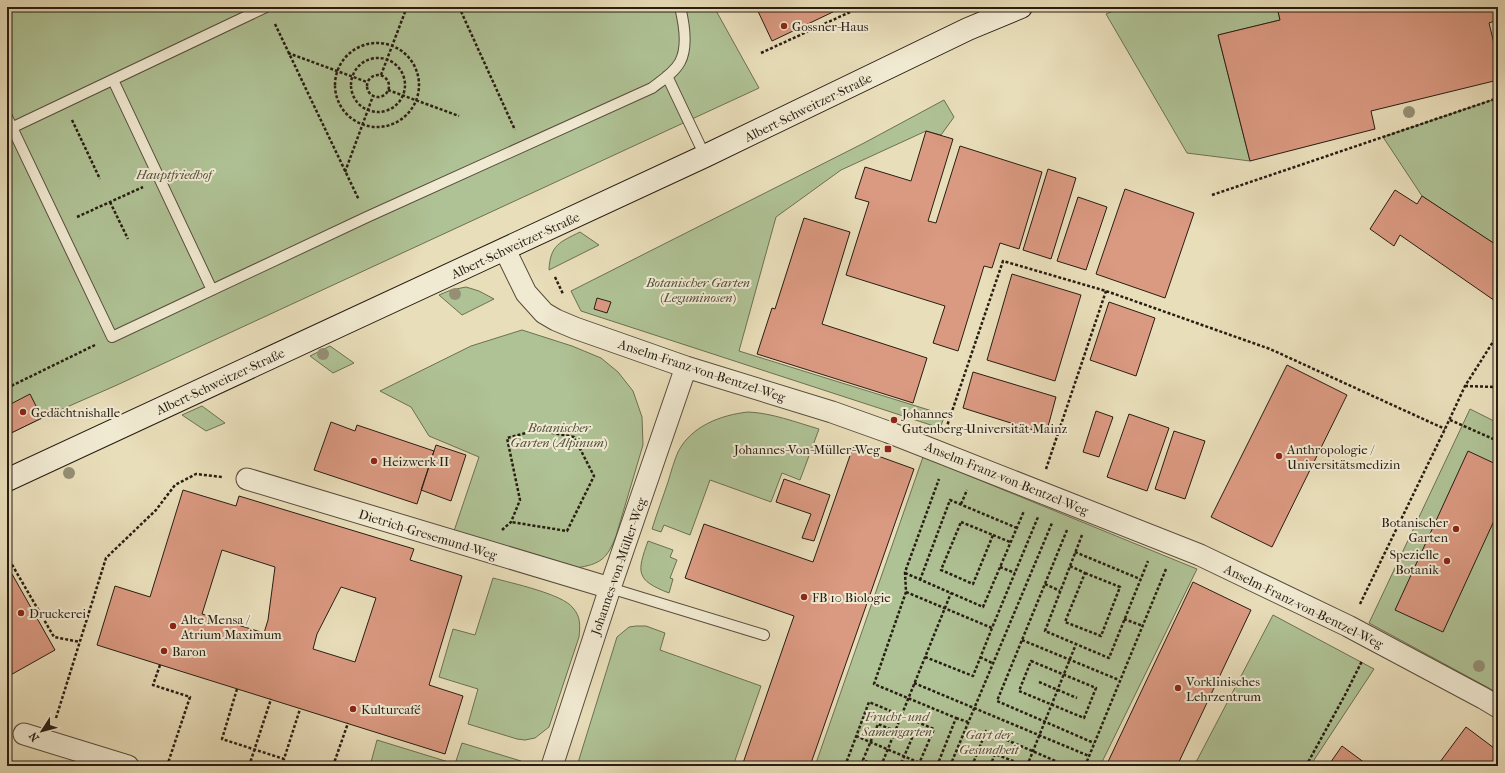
<svg xmlns="http://www.w3.org/2000/svg" width="1505" height="773" font-family="'IM FELL French Canon',serif">
<style>
.green{fill:#afc295;stroke:#6c7054}
.building{fill:#da9981;stroke:#281d13;fill-rule:evenodd}
.lines{fill:none;stroke-linecap:round;stroke-linejoin:round}
.lane-casing{stroke:#584d3d;stroke-width:12}
.street-casing{stroke:#584d3d;stroke-width:23}
.secondary-casing{stroke:#281d13;stroke-width:24}
.path{stroke:#281d13;stroke-width:2.5;stroke-dasharray:3 2;stroke-linecap:butt}
.lane{stroke:#f1ead2;stroke-width:10}
.street{stroke:#f1ead2;stroke-width:21}
.secondary{stroke:#f1ead2;stroke-width:22}
.tree{fill:#958f74}
.poi-dot{fill:#8f2418;stroke:#f1ead2;stroke-width:1.5}
.labels{text-anchor:middle;stroke-width:4;stroke-linejoin:round;paint-order:stroke}
.poi-label{font-size:13px;fill:#281d13;stroke:#f1ead2;text-anchor:start}
.street-label{font-size:13px;fill:#281d13;stroke:#f1ead2}
.park-label{font-size:13px;font-style:italic;fill:#504f3a;stroke:#f1ead2}
</style>
<rect width="100%" height="100%" fill="#e9deba"/>
<filter id="stains"><feTurbulence type="fractalNoise" baseFrequency=".005" numOctaves="4"/><feColorMatrix values="0 0 0 0 .2 0 0 0 0 .09 0 0 0 0 .02 0 0 0 .5 -.17"/></filter>
<radialGradient id="worn" r=".72"><stop offset=".6" stop-color="#630" stop-opacity="0"/><stop offset="1" stop-color="#630" stop-opacity=".3"/></radialGradient>
<path class="green" d="M7 7H714L759 88 117 385 42 418 7 435Z
M1122 7H1277L1280 20 1218 35 1250 161 1187 153 1106 14Z
M1498 98V246L1422 196 1383 137Z
M944 100 954 117 941 135 926 131 841 170 776 217 739 351 945 415 940 428 581 311 571 291 864 143Z
M580 232 599 245 549 270C550 245 560 242 580 232Z
M466 287 479 291 494 299 462 315 439 295 451 290Z
M522 330 572 346 601 358 618 372 633 391 642 417 643 445 616 536C607 559 601 564 576 568L454 531 479 457 429 436 411 407 380 391 471 346Z
M330 346 354 363 333 373 310 356Z
M202 406 225 423 206 431 182 415Z
M1470 409 1498 423V693L1369 623Z
M748 412C772 413 795 422 819 429L800 480 782 473 771 502 710 480 690 535 664 525 661 532 652 529C657 513 663 497 668 482 671 472 674 461 678 452 691 426 721 415 748 412Z
M923 457 1197 569 1100 766H815Z
M648 541 673 550 670 557 677 560 670 578 673 579 669 593C635 580 637 572 648 541Z
M493 578C511 583 563 594 573 608 581 617 580 626 579 637L549 727 535 738 525 740 517 739 468 724 478 689 439 677 453 629 475 635Z
M1273 615 1374 669 1310 766H1194Z
M636 626H646L665 633 660 650 761 686 733 766H577L617 637 629 627Z
M377 740 455 764 462 743 521 761 526 766H370Z"/>
<path class="building" d="M756 7H833L835 11 772 41Z
M1277 7H1498V20L1489 23 1498 60V80L1371 111 1375 129 1250 161 1218 35 1280 20Z
M926 131 953 139 928 221 936 223 960 146 1042 172 1019 249 1000 243 992 268 984 266 958 351 933 343 945 306 846 275 869 202 855 198 865 167 911 181Z
M1048 169 1076 178 1051 259 1023 250Z
M1125 189 1194 213 1165 298 1096 274Z
M1395 190 1417 204 1422 196 1498 246V303L1400 235 1394 246 1370 229Z
M1078 197 1107 207 1086 270 1057 261Z
M804 218 850 232 822 324 927 358 913 403 757 354 772 308 775 309Z
M1012 274 1081 295 1055 381 987 360Z
M597 298 611 302 607 313 594 309Z
M1109 302 1155 318 1136 376 1090 360Z
M1287 365 1347 395 1272 547 1211 517Z
M973 372 1056 397 1046 434 963 408Z
M30 394 42 418 7 435V406Z
M1096 411 1113 417 1099 457 1083 452Z
M1129 414 1169 428 1147 491 1107 477Z
M331 422 355 431 357 425 434 451 417 504 314 470Z
M1174 431 1205 441 1185 499 1155 489Z
M436 445 466 455 451 501 421 490Z
M853 447 914 469 810 766H742L794 616 685 578 704 524 813 562Z
M1468 451 1498 465V512L1443 632 1395 610Z
M784 479 830 495 814 541 802 538 811 514 776 502Z
M183 490 236 506 239 496 414 549 410 560 462 576 429 685 463 696 445 754 97 645 115 586 150 597ZM222 550 275 567 268 620 264 633 202 614ZM341 587 376 598 355 662 313 649 317 634Z
M12 574 55 650 7 677V577Z
M1193 582 1251 610 1177 766H1106Z
M1466 727 1498 751V766H1437Z
M1342 746 1369 766H1328Z"/>
<g class="lines">
<defs>
<path id="lane" d="M667 76 705 156
M113 80 212 290
M7 117 112 337 367 217 652 88C661 81 674 73 680 62 688 47 684 23 680 7
M7 130 266 7
M610 588 764 635"/>
<path id="street" d="M505 250 526 293 544 313 556 320 575 328 686 367 832 412 888 432 1200 555 1348 626 1483 698 1498 707
M247 479 610 588
M24 734 128 766
M552 766 610 588 686 367"/>
<path id="secondary" d="M7 480 705 156 968 29 1021 7"/>
</defs>
<use href="#lane" class="lane-casing"/>
<use href="#street" class="street-casing"/>
<use href="#secondary" class="secondary-casing"/>
<path class="path" d="M459 7 515 130
M275 24 359 200
M1493 39H1498
M335 85a42 42 0 1 1 84 0a42 42 0 1 1-84 0Z
M288 53 367 82
M761 53 861 7
M351 85a27 27 0 1 1 54 0a27 27 0 1 1-54 0Z
M367 86a11 11 0 1 1 22 0a11 11 0 1 1-22 0Z
M381 75 405 12
M388 90 459 116
M72 120 100 179
M345 172 373 96
M1212 195 1498 98
M110 202 128 239
M77 217 143 187
M555 277 563 294
M1465 386 1495 387 1498 389
M7 388 95 345
M1450 420 1498 441
M946 429 1003 261 1106 291 1270 349 1445 429
M1046 469 1106 291
M961 504 967 490
M961 522 993 535 973 584 941 570Z
M502 530 511 522 520 500 507 438 537 430 574 437 594 476 567 531 511 522
M1067 530 997 701 1094 743
M993 535 1010 542
M1082 535 1045 631 1109 658 1148 561
M1075 552 1140 579
M7 556 54 637 80 642
M1070 566 1085 573
M1000 567 1015 573
M905 573 983 607 1024 511
M1085 573 1120 587 1101 636 1065 622Z
M920 580 950 500 1017 528
M1045 584 1060 591
M906 592 992 628 1038 517
M1360 604 1445 429 1465 386 1498 334
M1124 619 1143 626
M1022 640 1119 680
M925 657 973 676 992 628
M980 657 992 663
M1031 661 1096 688 1084 718 1019 691Z
M160 665 153 685 190 697 167 766
M1039 682 1077 698
M914 683 1089 756
M237 689 222 739 284 759 300 709
M56 718 106 558 156 510 175 485 196 474 222 477
M956 718 968 722
M856 736 927 766
M249 766 271 699
M333 766 348 723
M845 766 869 702 934 729 918 766
M877 766 863 760 878 724 912 738 900 766
M881 766 951 593
M937 766 956 718 874 684 906 592 905 572 939 479
M950 766 1052 523
M972 766 986 731 1067 766
M990 766 995 754 1026 766
M1027 766 1076 644
M1085 766 1166 569
M1306 766 1345 695 1362 661"/>
<use href="#lane" class="lane"/>
<use href="#street" class="street"/>
<use href="#secondary" class="secondary"/>
</g>
<g class="tree">
<circle cx="1409" cy="112" r="6"/>
<circle cx="455" cy="294" r="6"/>
<circle cx="323" cy="354" r="6"/>
<circle cx="69" cy="473" r="6"/>
<circle cx="1479" cy="666" r="6"/>
</g>
<g class="poi-dot">
<circle cx="784" cy="26" r="4"/>
<circle cx="23" cy="412" r="4"/>
<circle cx="894" cy="420" r="4"/>
<rect x="884" y="445" width="8" height="8" rx="2"/>
<circle cx="1279" cy="456" r="4"/>
<circle cx="374" cy="461" r="4"/>
<circle cx="1456" cy="529" r="4"/>
<circle cx="1447" cy="561" r="4"/>
<circle cx="804" cy="597" r="4"/>
<circle cx="21" cy="613" r="4"/>
<circle cx="173" cy="626" r="4"/>
<circle cx="164" cy="651" r="4"/>
<circle cx="1178" cy="688" r="4"/>
<circle cx="353" cy="709" r="4"/>
</g>
<g class="labels">
<g class="poi-label">
<text x="792" y="31">Gossner-Haus</text>
<text x="31" y="417">Gedächtnishalle</text>
<text x="902" y="418">Johannes<tspan x="902" dy="15">Gutenberg-Universität Mainz</tspan></text>
<text x="880" y="454" text-anchor="end">Johannes-Von-Müller-Weg</text>
<text x="1287" y="454">Anthropologie /<tspan x="1287" dy="15">Universitätsmedizin</tspan></text>
<text x="382" y="466">Heizwerk II</text>
<text x="1448" y="527" text-anchor="end">Botanischer<tspan x="1448" dy="15">Garten</tspan></text>
<text x="1439" y="559" text-anchor="end">Spezielle<tspan x="1439" dy="15">Botanik</tspan></text>
<text x="812" y="602">FB 10 Biologie</text>
<text x="29" y="618">Druckerei</text>
<text x="181" y="624">Alte Mensa /<tspan x="181" dy="15">Atrium Maximum</tspan></text>
<text x="172" y="656">Baron</text>
<text x="1186" y="686">Vorklinisches<tspan x="1186" dy="15">Lehrzentrum</tspan></text>
<text x="361" y="714">Kulturcafé</text>
</g>
<g class="street-label">
<text transform="translate(808 107) rotate(-26)" y="5">Albert-Schweitzer-Straße</text>
<text transform="translate(515 245) rotate(-25)" y="5">Albert-Schweitzer-Straße</text>
<text transform="translate(702 370) rotate(18)" y="5">Anselm-Franz-von-Bentzel-Weg</text>
<text transform="translate(220 381) rotate(-25)" y="5">Albert-Schweitzer-Straße</text>
<text transform="translate(1007 478) rotate(22)" y="5">Anselm-Franz-von-Bentzel-Weg</text>
<text transform="translate(428 534) rotate(17)" y="5">Dietrich-Gresemund-Weg</text>
<text transform="translate(618 566) rotate(-71)" y="5">Johannes-von-Müller-Weg</text>
<text transform="translate(1304 606) rotate(26)" y="5">Anselm-Franz-von-Bentzel-Weg</text>
</g>
<g class="park-label">
<text x="174" y="179">Hauptfriedhof</text>
<text x="698" y="287">Botanischer Garten<tspan x="698" dy="15">(Leguminosen)</tspan></text>
<text x="559" y="432">Botanischer<tspan x="559" dy="15">Garten (Alpinum)</tspan></text>
<text x="897" y="721">Frucht- und<tspan x="897" dy="15">Samengarten</tspan></text>
<text x="989" y="739">Gart der<tspan x="989" dy="15">Gesundheit</tspan></text>
</g>
</g>
<rect width="1505" height="773" fill="none" stroke="#e9deba" stroke-width="24"/>
<rect x="8" y="8" width="1489" height="757" fill="none" stroke="#281d13" stroke-width="2"/>
<rect x="12" y="12" width="1481" height="749" fill="none" stroke="#281d13"/>
<g transform="translate(42 731) rotate(234)" stroke="#f1ead2" stroke-width="3" paint-order="stroke">
<path d="M0-3L7 15L0 10L-7 15Z" fill="#281d13"/>
<text y="-6" font-size="11" font-weight="bold" text-anchor="middle" fill="#281d13">N</text>
</g>
<rect width="100%" height="100%" filter="url(#stains)"/>
<rect width="100%" height="100%" fill="url(#worn)"/>
</svg>
